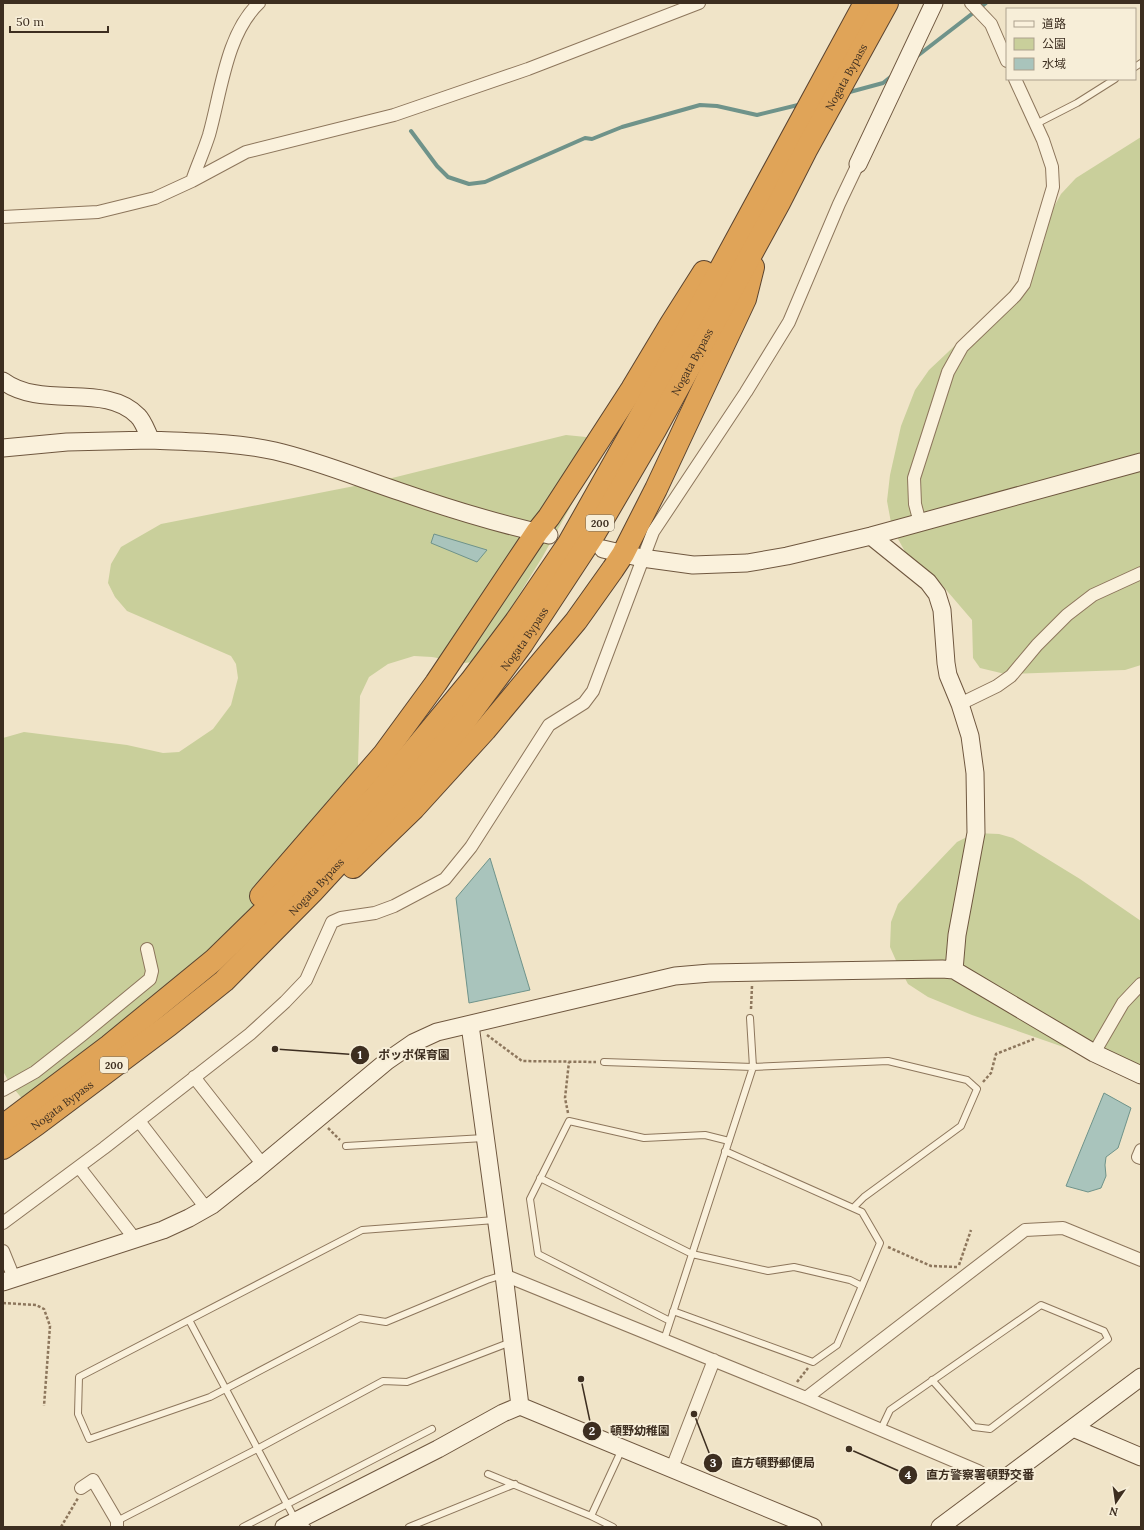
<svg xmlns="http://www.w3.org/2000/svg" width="1144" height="1530" font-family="Lora,'Noto Sans JP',serif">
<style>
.green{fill:#c9cf9b}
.water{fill:#a9c4bc;stroke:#6f938a}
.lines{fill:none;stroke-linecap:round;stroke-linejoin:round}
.stream{stroke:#6f938a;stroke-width:4}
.lane-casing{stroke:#8d765c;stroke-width:8}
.street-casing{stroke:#8d765c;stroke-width:14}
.secondary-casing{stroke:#6f573f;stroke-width:19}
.highway-casing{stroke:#5b4430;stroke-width:24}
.path{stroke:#8d765c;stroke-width:2.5;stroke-dasharray:3 2;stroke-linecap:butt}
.lane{stroke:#faf1dc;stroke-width:6}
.street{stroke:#faf1dc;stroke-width:12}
.secondary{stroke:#faf1dc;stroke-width:17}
.highway{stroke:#e0a458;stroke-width:22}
.labels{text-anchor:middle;stroke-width:4;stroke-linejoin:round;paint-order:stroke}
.shield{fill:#f7eed8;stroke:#756857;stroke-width:1}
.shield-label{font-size:10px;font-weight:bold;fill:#3d2e20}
.street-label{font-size:11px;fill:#3d2e20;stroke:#f7eed8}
.leader{fill:none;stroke:#3d2e20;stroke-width:1.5}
.callout-dot{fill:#3d2e20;stroke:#f7eed8;stroke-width:1.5}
.mark-label{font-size:12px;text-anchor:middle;font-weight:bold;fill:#fff}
.callout-label{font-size:12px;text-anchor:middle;font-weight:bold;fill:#3d2e20;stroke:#f7eed8;stroke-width:4;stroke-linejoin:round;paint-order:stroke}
</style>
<rect width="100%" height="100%" fill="#f0e4c8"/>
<path class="green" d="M1141 137V665L1125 670 1005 674 980 668 973 658 972 620 942 585 908 557 892 528 887 501 890 475 901 426 915 390 929 370 1000 303 1028 269 1044 242 1049 216 1061 194 1076 178Z
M566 435 586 437 590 442 589 473 543 556 480 658 474 662 464 663 432 657 414 656 388 664 369 677 360 696 358 766 360 790 313 881 120 1069 24 1101 10 1084 3 1071V738L24 732 127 745 163 753 179 752 213 729 231 705 238 678 236 664 231 656 127 611 115 597 108 583 111 564 121 547 161 524 380 481Z
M975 833 999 834 1013 838 1080 879 1141 921V1070L1095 1058 972 1015 928 997 908 984 898 965 890 947 891 922 898 904 957 842Z"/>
<path class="water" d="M434 534 487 550 477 562 431 543Z
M490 858 530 990 469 1003 456 898Z
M1104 1093 1131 1108 1118 1148 1106 1157 1105 1165 1106 1176 1101 1188 1088 1192 1066 1186Z"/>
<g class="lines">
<path class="stream" d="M916 57 986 3
M846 93 883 83 893 75
M411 131 437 166 448 177 469 184 485 182 585 138 592 139 622 127 700 105 717 106 757 115 802 104"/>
<defs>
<path id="lane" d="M1135 67 1141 63
M1036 124 1077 103 1115 79
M604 1062 753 1067 888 1061 967 1080 977 1089 961 1126 864 1197 853 1208
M346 1146 484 1138
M540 1178 692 1254 768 1271 794 1267 850 1280 862 1286
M495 1220 362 1230 79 1377 78 1414 89 1439 210 1397 360 1318 386 1322 487 1280 503 1275
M673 1311 813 1362 837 1345 880 1243 862 1212 725 1151
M189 1320 296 1521 307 1527
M670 1321 538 1254 530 1199 569 1121 644 1138 705 1135 729 1141
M664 1340 753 1067 750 1018
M881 1429 890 1410 1041 1305 1104 1331 1108 1339 990 1429 974 1427 932 1380
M488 1474 591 1516 613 1527
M591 1516 622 1449
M117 1521 257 1449 383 1381 407 1382 511 1342
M243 1527 432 1429
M409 1527 515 1484"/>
<path id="street" d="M971 3 991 24 1007 61
M192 181C197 166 204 151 209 135 221 93 226 34 259 3
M3 217 98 212 155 198 192 181 246 152 394 115 528 69 699 3
M920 523 915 504 914 478 948 372 962 347 1015 296 1024 284 1053 187 1052 167 1043 140 1015 79
M960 704 997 686 1011 676 1037 645 1067 615 1093 595 1141 573
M1094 1053 1123 1003 1141 984
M194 1077 263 1165
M3 1090 35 1072 82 1035 150 979 152 971 147 949
M139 1121 206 1208
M1141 1150 1138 1157 1141 1158
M79 1167 135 1239
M3 1223 104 1148 250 1034 285 1002 306 980 332 922 341 918 375 913 394 906 445 879 471 847 549 725 584 703 593 691 653 532 746 392 789 322 839 204 858 164
M3 1251 14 1278
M504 1275 806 1398 978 1471 998 1483
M806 1398 1025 1230 1063 1228 1141 1260
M672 1468 714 1360
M81 1488 93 1480 117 1521V1527"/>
<path id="secondary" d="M858 164 934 3
M3 381C42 410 106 382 138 416 144 422 147 433 151 440 193 442 234 442 275 451 318 461 359 478 401 492 450 509 499 524 549 535
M3 448 67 442 151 440
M871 536 928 582 937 594 942 610 946 663 948 675 960 704 970 736 975 773 976 833 957 935 954 970
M603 549 642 558 693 565 747 563 787 556 871 536 1141 462
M470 1025 504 1275 520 1406
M3 1282 163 1230 189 1218 212 1205 255 1171 387 1061 413 1043 437 1032 675 976 710 973 942 969 954 970 1094 1053 1141 1075
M1073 1428 1141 1457
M284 1527 438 1449 503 1413 520 1406 813 1527
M940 1527 1141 1377"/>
<g id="highway">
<path d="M353 867 414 808 485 730 576 621 613 569 623 554 656 489 745 299 753 267"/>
<path d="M261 896 384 754 436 683 537 532 549 517 632 389 671 324 704 272"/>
<path d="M3 1126 109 1046 214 960 298 878 376 796 471 681 516 621 569 543 644 410 865 3"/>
<path id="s1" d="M3 1148 37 1124 169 1025 224 981 312 892 382 816 464 722 522 644 593 536 655 430 779 203 806 150 887 3"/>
</g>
</defs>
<use href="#lane" class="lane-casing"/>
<use href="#street" class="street-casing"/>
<use href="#secondary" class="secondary-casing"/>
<use href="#highway" class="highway-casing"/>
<path class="path" d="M751 1009 752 986
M487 1035 522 1061 596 1062
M983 1082 991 1073 996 1054 1034 1039
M568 1113 565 1098 569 1062
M328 1128 340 1140
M888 1247 931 1266 957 1267
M959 1265 971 1230
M3 1303 36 1305 44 1309 50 1326 44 1406
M797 1382 808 1368
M61 1527 78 1498"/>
<use href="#lane" class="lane"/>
<use href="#street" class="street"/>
<use href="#secondary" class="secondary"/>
<use href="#highway" class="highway"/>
</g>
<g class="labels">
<g class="shield">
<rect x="586" y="515" width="28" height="16" rx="3"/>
<rect x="100" y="1057" width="28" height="16" rx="3"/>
</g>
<g class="shield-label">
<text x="600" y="527">200</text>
<text x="114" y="1069">200</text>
</g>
<g class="street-label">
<text dy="4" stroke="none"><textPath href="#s1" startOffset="1381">Nogata Bypass</textPath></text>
<text dy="4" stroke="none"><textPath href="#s1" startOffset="1057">Nogata Bypass</textPath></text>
<text dy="4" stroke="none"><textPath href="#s1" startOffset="733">Nogata Bypass</textPath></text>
<text dy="4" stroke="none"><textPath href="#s1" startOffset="409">Nogata Bypass</textPath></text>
<text dy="4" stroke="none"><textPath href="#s1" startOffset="73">Nogata Bypass</textPath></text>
</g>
</g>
<path class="leader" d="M275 1049L360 1055M581 1379L592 1431M694 1414L713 1463M849 1449L908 1475"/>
<g class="callout-dot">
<circle cx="275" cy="1049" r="4"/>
<circle cx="581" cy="1379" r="4"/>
<circle cx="694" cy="1414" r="4"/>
<circle cx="849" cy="1449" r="4"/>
<circle cx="360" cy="1055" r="10"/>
<circle cx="592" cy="1431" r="10"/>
<circle cx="713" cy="1463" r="10"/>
<circle cx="908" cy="1475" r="10"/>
</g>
<g class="mark-label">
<text x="360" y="1059">1</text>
<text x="592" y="1435">2</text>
<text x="713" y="1467">3</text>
<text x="908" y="1479">4</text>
</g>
<g class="callout-label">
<text x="414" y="1059">ポッポ保育園</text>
<text x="640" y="1435">頓野幼稚園</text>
<text x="773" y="1467">直方頓野郵便局</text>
<text x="980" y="1479">直方警察署頓野交番</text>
</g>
<rect width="1144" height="1530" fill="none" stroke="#3d2e20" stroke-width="8"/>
<rect x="1006" y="8" width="130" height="72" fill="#f7eed8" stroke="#ada18e"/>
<rect x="1014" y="21" width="20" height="6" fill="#faf1dc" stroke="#ada18e"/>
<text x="1042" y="28" font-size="12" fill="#3d2e20">道路</text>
<rect x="1014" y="38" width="20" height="12" fill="#c9cf9b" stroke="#ada18e"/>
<text x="1042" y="48" font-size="12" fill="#3d2e20">公園</text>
<rect x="1014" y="58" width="20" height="12" fill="#a9c4bc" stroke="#ada18e"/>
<text x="1042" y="68" font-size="12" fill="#3d2e20">水域</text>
<g transform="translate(1116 1502) rotate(193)" stroke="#f7eed8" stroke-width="3" paint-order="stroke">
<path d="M0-3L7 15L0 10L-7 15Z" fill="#3d2e20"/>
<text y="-6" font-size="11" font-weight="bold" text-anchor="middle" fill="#3d2e20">N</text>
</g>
<path d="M10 26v6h98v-6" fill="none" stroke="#3d2e20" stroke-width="2"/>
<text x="16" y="26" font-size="12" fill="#3d2e20" stroke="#f7eed8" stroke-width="3" paint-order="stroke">50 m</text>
</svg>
